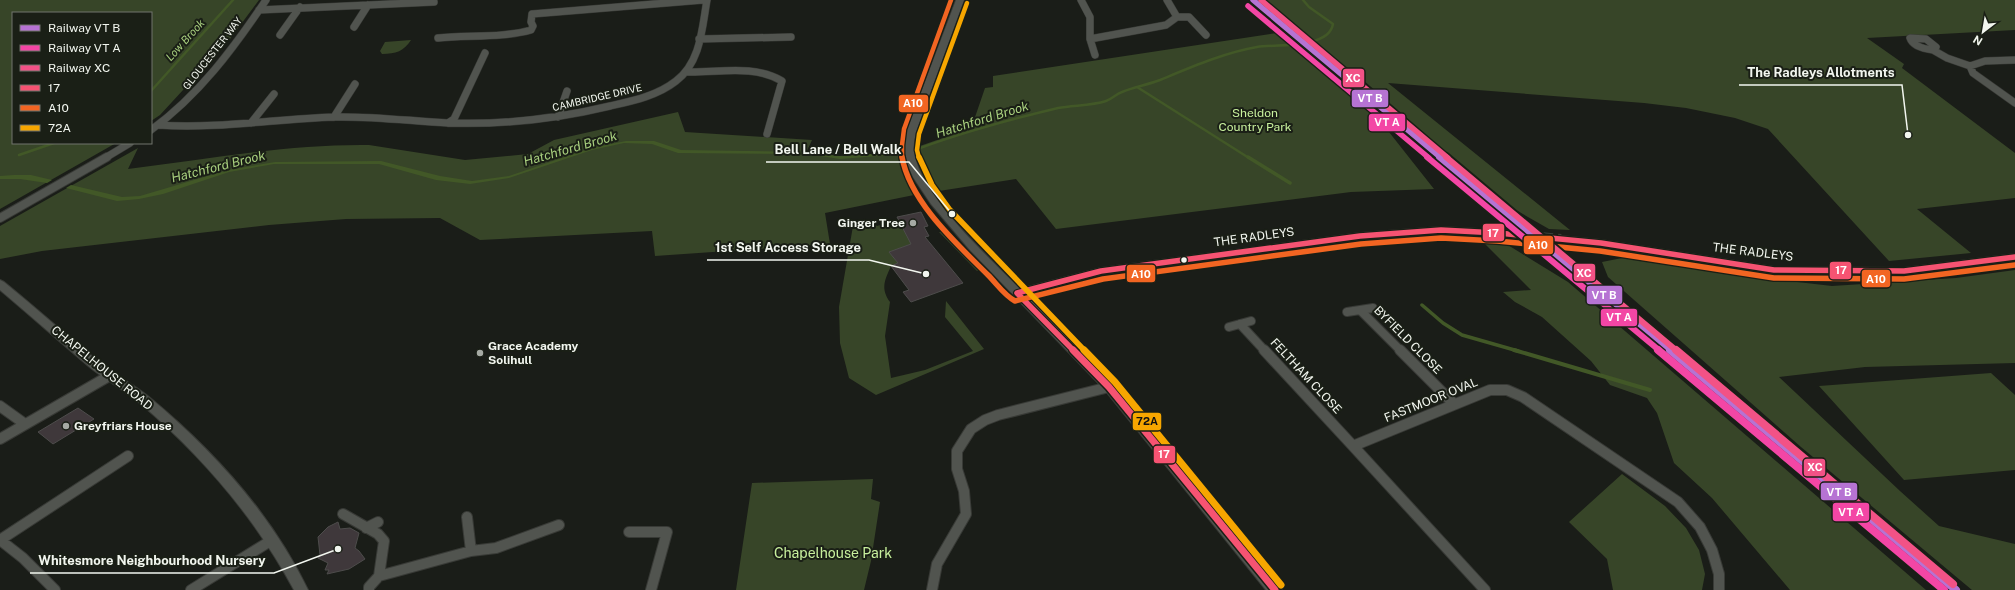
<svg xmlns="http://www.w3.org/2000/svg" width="2015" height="590" font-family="'Public Sans',sans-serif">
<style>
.green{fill:#374528}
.water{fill:#425827}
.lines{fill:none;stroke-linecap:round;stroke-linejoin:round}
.stream-far2{stroke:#425827;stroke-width:2.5}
.stream-far1{stroke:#425827;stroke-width:3.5}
.stream{stroke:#425827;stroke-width:4}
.building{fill:#3f383b;stroke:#4d4c4b}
.tertiary-tunnel{stroke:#3a3e38;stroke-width:10;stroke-dasharray:10 5;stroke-linecap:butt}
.minor-far2-casing{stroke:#383a36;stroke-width:8}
.minor-far1-casing{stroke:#383a36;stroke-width:10}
.minor-casing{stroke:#383a36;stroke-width:12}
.tertiary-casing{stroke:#383a36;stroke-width:2}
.minor-far2{stroke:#51544f;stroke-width:7}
.minor-far1{stroke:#51544f;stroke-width:8}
.minor{stroke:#51544f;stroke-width:10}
.tertiary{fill:#51544f;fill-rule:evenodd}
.bus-1-far1-casing{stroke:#1a1f16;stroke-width:8}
.bus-1-casing{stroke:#1a1f16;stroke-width:10}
.bus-2-far1-casing{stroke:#1a1f16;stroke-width:7}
.bus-2-casing{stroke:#1a1f16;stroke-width:8}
.bus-3-far2-casing{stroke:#1a1f16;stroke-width:7}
.bus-3-far1-casing{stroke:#1a1f16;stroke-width:8}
.bus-3-casing{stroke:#1a1f16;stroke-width:10}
.bus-1-far1{stroke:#f65372;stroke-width:5.5}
.bus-1{stroke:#f65372;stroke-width:7}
.bus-2-far1{stroke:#f26522;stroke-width:4.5}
.bus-2{stroke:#f26522;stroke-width:5.5}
.bus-3-far2{stroke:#f7a600;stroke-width:4.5}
.bus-3-far1{stroke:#f7a600;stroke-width:5.5}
.bus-3{stroke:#f7a600;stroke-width:7}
.rail-1-far2-casing{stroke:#1a1f16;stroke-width:8}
.rail-1-far1-casing{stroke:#1a1f16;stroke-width:10}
.rail-1-casing{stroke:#1a1f16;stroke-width:11}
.rail-2-far2-casing{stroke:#1a1f16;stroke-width:8}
.rail-2-far1-casing{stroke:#1a1f16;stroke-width:10}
.rail-2-casing{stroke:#1a1f16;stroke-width:11}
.rail-3-far2-casing{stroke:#1a1f16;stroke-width:8}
.rail-3-far1-casing{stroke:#1a1f16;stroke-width:10}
.rail-3-casing{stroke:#1a1f16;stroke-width:11}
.rail-1-far2{stroke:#b673d3;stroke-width:5.5}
.rail-1-far1{stroke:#b673d3;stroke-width:6}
.rail-1{stroke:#b673d3;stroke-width:8}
.rail-2-far2{stroke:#f346a5;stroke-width:5.5}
.rail-2-far1{stroke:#f346a5;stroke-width:6}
.rail-2{stroke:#f346a5;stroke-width:8}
.rail-3-far2{stroke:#f25286;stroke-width:5.5}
.rail-3-far1{stroke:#f25286;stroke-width:6}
.rail-3{stroke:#f25286;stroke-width:8}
.poi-dot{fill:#a6aaa4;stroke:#1a1f16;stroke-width:1.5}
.bus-dot{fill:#f2f6ef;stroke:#1a1f16;stroke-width:1.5}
.labels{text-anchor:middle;stroke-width:4;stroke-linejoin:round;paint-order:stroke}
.far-street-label{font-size:10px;fill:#f2f6ef;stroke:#1a1f16}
.far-water-label{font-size:11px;font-style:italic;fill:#a8cf7e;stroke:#1a1f16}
.park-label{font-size:12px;fill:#c8f09d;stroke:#1a1f16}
.poi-label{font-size:12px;font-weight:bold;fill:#f2f6ef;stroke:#1a1f16;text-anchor:start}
.street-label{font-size:12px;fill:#f2f6ef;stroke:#1a1f16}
.water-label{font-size:13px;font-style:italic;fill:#a8cf7e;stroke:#1a1f16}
.near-park-label{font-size:14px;fill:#c8f09d;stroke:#1a1f16}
.leader{fill:none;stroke:#f2f6ef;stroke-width:1.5}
.callout-dot{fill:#f2f6ef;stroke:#1a1f16;stroke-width:1.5}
.callout-label{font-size:13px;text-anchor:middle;font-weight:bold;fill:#f2f6ef;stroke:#1a1f16;stroke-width:4;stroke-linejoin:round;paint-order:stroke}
.line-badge{stroke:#1a1f16;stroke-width:1.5}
.badge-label{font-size:11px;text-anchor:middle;font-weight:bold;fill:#fff}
.pale-badge-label{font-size:11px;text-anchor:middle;font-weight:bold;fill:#111}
</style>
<rect width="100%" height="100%" fill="#1a1d18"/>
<path class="green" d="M0 0H259L230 39 160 115 151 121V13H13V143H116L0 209Z
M1259 0H2015V30L1867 38 1904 64 1902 68 2015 153V198L1917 209 1971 253 1889 261 1768 129 1735 118 1686 108 1644 103 1388 83 1570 230 1549 229 1509 206 1363 80 1332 58 1315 62 1374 113 1434 189 1351 192 1056 229 1016 179 939 191 926 173 917 147 960 132 973 123 985 88 993 87V76L1296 30Z
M411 40C404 51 396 54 382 54L380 51 385 42Z
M678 112 685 132 812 140 807 151 809 153 838 158 903 153 919 194 825 213 830 244 655 256 652 231 480 240 440 218 346 219 269 225 42 251 0 259V226L138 148 128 169C208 159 288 144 369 145L465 160 528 154 554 140Z
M898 220 903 230 907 229 914 243 890 252 898 263 891 266C885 280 880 288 890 302L885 336 891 378 925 370 973 351 945 317 946 301 984 349 876 395 849 378 840 343 839 307 853 226 870 221 877 226Z
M939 232H946L980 270 977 271Z
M1480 239 1503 242 1568 282 1926 590H1790L1712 498 1674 463 1657 413 1647 398 1610 385 1591 361 1542 317 1515 302 1503 292 1531 290Z
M1627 257 1712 272 1832 286 1956 278 2015 270V363L1865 367 1779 377 1900 491 1939 526 2015 544V590H1972L1801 447 1608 277 1602 262Z
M1991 373 2015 395V470L1904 480 1819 386Z
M1622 474 1665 506 1686 528 1699 550 1705 574 1702 590H1613L1607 559 1569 522Z
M873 479 871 499 880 502 871 561 864 590H736L752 483Z"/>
<path class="water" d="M626 141H654L681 150 808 152 839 156 903 152 904 154 840 159 807 154 678 153 652 144 624 143 592 150 509 178 470 184 436 180 379 164H274L229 172 163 194 139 199 117 201 66 188 71 185 122 197 140 196 228 170 275 162 381 161 440 176 472 181 509 176 591 148Z
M14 175H31L52 180 47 183 20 179H0V176Z"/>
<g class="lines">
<path class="stream-far2" d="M1137 87 1249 158
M151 91 233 0
M910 152C958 133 1008 120 1058 108 1073 105 1091 106 1106 101 1112 99 1116 94 1122 92 1134 87 1147 85 1160 80 1189 68 1226 52 1257 47 1276 44 1329 49 1333 24L1309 7 1303 0
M19 155 54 143"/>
<path class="stream-far1" d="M1248 157 1290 183
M1422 305 1443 323 1462 335 1518 351"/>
<path class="stream" d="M1514 350 1650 390"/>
</g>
<path class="building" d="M921 212 928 226 924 227 929 236 925 237 963 283 911 302 903 292 909 290 891 266 898 263 889 252 911 244 897 217Z
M78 408 94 419 53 444 38 432Z
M338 522 340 529 350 528 359 533 355 548 359 551 365 559 349 569 327 574 329 570H325L328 563 318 558 320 555 318 537 328 527Z"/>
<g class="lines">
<path class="tertiary-tunnel" d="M1498 233 1561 239"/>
<defs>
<path id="minor-far2" d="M1081 0 1090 17V39L1095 55
M259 10 434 2
M1177 17H1189L1206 35
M354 27 368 5
M280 35 300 7
M438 38C468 35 503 38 531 30L533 26 531 22 532 14 703 0
M1910 38 1926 39 1936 47 1933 50C1925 49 1913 47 1910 38Z
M699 39 791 37
M1090 39 1166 25 1177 17 1167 0
M1933 50 1947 58 1970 66
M2015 60 1985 61 1970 66 1973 73 2015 103
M686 72C718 73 753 64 782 81L767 134
M334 117 355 84
M558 117 567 91
M251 123 274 94
M448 123 454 119 485 53
M158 125C217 129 275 119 334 117 372 116 410 121 448 123 503 125 556 119 610 106 632 101 657 96 676 81 701 62 702 28 707 0
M151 130C199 95 233 49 266 0
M105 158 130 143"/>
<path id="minor-far1" d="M0 218 107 157
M1361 311 1401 351
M1347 312 1373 308
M1240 324 1265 351
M1229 327 1251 321"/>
<path id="minor" d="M1264 350 1353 446
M1400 350 1454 404
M0 406 25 424
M0 439 109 376
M343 514 378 534 384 541 379 576 369 587V590
M366 528 378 522
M629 532H667L651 590
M0 540 128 456
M0 540 23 558 55 590
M471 551 496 548 559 525
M379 576 471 551 467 517
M191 590 272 540
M932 590 937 564 966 514 964 491 957 469V451L971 429 985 420 998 415 1109 387
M1485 590 1353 446 1490 390H1507L1523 397 1678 502 1700 527 1712 550 1719 574V590"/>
<path id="tertiary" d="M956 0H964L916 132C915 138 913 144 914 150 917 193 990 258 1020 289L1101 268 1360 233 1441 227 1498 230 1503 233 1498 236 1441 233 1360 239 1101 274 1025 294 1113 384 1282 590H1266L1105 390 969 249 931 204 913 177 907 164 904 151 906 132Z
M1561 236 1601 240 1774 267 1904 268 2015 254V260L1904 274 1774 273 1601 246 1557 241 1556 239 1557 237Z
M0 280 4 282C36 308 67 336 99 362 115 375 133 384 149 397 212 449 272 515 308 590H294C256 519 202 456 141 404 125 391 108 381 92 369 61 343 31 316 0 290Z"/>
</defs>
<use href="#minor-far2" class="minor-far2-casing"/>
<use href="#minor-far1" class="minor-far1-casing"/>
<use href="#minor" class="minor-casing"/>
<use href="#tertiary" class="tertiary-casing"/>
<use href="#minor-far2" class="minor-far2"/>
<use href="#minor-far1" class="minor-far1"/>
<use href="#minor" class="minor"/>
<use href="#tertiary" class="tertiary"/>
<defs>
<path id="bus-1-far1" d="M1074 351 1017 293 1101 271 1360 236 1441 230 1498 233 1601 243 1774 270 1904 271 2015 257"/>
<path id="bus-1" d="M1073 350 1109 387 1275 590"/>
<path id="bus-2-far1" d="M902 158V145L904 129 951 0"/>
<path id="bus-2" d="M902 157C910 202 957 244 988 275 997 284 1004 295 1015 301L1103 279 1361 244 1441 238 1497 241 1600 251 1774 278 1904 279 2015 265"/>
<path id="bus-3-far2" d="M919 158 917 150 919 134 967 3"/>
<path id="bus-3-far1" d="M919 157 932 185 950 210 1085 351"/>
<path id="bus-3" d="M1084 350 1115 382 1281 585"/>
</defs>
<use href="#bus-1-far1" class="bus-1-far1-casing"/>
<use href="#bus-1" class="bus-1-casing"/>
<use href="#bus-2-far1" class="bus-2-far1-casing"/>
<use href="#bus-2" class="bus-2-casing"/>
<use href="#bus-3-far2" class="bus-3-far2-casing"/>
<use href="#bus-3-far1" class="bus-3-far1-casing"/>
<use href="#bus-3" class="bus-3-casing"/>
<use href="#bus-1-far1" class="bus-1-far1"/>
<use href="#bus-1" class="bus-1"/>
<use href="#bus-2-far1" class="bus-2-far1"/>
<use href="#bus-2" class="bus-2"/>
<use href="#bus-3-far2" class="bus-3-far2"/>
<use href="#bus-3-far1" class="bus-3-far1"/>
<use href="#bus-3" class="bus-3"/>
<defs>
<path id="rail-1-far2" d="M1253 0 1441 158"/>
<path id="rail-1-far1" d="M1439 157 1672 351"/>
<path id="rail-1" d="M1670 350 1956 590"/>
<path id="rail-2-far2" d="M1248 6 1429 158"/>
<path id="rail-2-far1" d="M1427 157 1660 351"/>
<path id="rail-2" d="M1658 350 1944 590"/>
<path id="rail-3-far2" d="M1261 0 1448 158"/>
<path id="rail-3-far1" d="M1446 157 1677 351"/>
<path id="rail-3" d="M1676 350 1953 584"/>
</defs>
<use href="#rail-1-far2" class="rail-1-far2-casing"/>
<use href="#rail-1-far1" class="rail-1-far1-casing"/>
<use href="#rail-1" class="rail-1-casing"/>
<use href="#rail-2-far2" class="rail-2-far2-casing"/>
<use href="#rail-2-far1" class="rail-2-far1-casing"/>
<use href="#rail-2" class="rail-2-casing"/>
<use href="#rail-3-far2" class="rail-3-far2-casing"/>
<use href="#rail-3-far1" class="rail-3-far1-casing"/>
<use href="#rail-3" class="rail-3-casing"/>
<use href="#rail-1-far2" class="rail-1-far2"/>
<use href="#rail-1-far1" class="rail-1-far1"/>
<use href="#rail-1" class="rail-1"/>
<use href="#rail-2-far2" class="rail-2-far2"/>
<use href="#rail-2-far1" class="rail-2-far1"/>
<use href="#rail-2" class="rail-2"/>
<use href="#rail-3-far2" class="rail-3-far2"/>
<use href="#rail-3-far1" class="rail-3-far1"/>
<use href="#rail-3" class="rail-3"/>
</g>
<g class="poi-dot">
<circle cx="913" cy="223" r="4"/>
<circle cx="480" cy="353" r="4"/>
<circle cx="66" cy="426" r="4"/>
</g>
<circle class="bus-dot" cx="1184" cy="260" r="3.5"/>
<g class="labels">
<g class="far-street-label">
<text transform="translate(212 53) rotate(-52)" y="4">GLOUCESTER WAY</text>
<text transform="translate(597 97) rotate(-13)" y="4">CAMBRIDGE DRIVE</text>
</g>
<g class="far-water-label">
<text transform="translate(185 40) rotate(-48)" y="4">Low Brook</text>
</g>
<g class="park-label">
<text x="1255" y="117">Sheldon<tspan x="1255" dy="14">Country Park</tspan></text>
</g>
<g class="poi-label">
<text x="905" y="227" text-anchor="end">Ginger Tree</text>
<text x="488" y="350">Grace Academy<tspan x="488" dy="14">Solihull</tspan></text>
<text x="74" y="430">Greyfriars House</text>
</g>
<g class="street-label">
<text transform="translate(1254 237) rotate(-8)" y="4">THE RADLEYS</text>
<text transform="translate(1753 252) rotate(7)" y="4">THE RADLEYS</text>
<text transform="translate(1408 340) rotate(45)" y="4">BYFIELD CLOSE</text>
<text transform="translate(102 368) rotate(39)" y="4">CHAPELHOUSE ROAD</text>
<text transform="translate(1306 376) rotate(47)" y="4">FELTHAM CLOSE</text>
<text transform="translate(1431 400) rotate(-22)" y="4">FASTMOOR OVAL</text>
</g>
<g class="water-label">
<text transform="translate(982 119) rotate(-17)" y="5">Hatchford Brook</text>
<text transform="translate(570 148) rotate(-16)" y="5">Hatchford Brook</text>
<text transform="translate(218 166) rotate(-14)" y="5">Hatchford Brook</text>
</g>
<g class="near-park-label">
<text x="833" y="558">Chapelhouse Park</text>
</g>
</g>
<path class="leader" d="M1908 135L1902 85H1739M952 214L909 162H766M926 274L869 260H707M338 549L274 573H30"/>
<g class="callout-dot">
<circle cx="1908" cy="135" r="4"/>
<circle cx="952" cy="214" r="4"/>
<circle cx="926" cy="274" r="4"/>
<circle cx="338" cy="549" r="4"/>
</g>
<g class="callout-label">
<text x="1821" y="77">The Radleys Allotments</text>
<text x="838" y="154">Bell Lane / Bell Walk</text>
<text x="788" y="252">1st Self Access Storage</text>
<text x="152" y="565">Whitesmore Neighbourhood Nursery</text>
</g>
<g class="line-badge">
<rect x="1342" y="68" width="23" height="20" rx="4" fill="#f25286"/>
<rect x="1351" y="89" width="38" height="19" rx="4" fill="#b673d3"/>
<rect x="898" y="94" width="31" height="19" rx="4" fill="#f26522"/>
<rect x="1368" y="113" width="38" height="19" rx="4" fill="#f346a5"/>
<rect x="1482" y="223" width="23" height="19" rx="4" fill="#f65372"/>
<rect x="1523" y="235" width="31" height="20" rx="4" fill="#f26522"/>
<rect x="1829" y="261" width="23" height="19" rx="4" fill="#f65372"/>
<rect x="1573" y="263" width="23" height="19" rx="4" fill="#f25286"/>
<rect x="1126" y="264" width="30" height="19" rx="4" fill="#f26522"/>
<rect x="1861" y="269" width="30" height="19" rx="4" fill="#f26522"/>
<rect x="1586" y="285" width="37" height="20" rx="4" fill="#b673d3"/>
<rect x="1600" y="308" width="38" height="19" rx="4" fill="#f346a5"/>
<rect x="1132" y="412" width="30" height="19" rx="4" fill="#f7a600"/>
<rect x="1153" y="445" width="23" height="19" rx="4" fill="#f65372"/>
<rect x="1803" y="458" width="23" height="19" rx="4" fill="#f25286"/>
<rect x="1820" y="482" width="38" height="19" rx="4" fill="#b673d3"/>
<rect x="1832" y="502" width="38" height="20" rx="4" fill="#f346a5"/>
</g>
<g class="badge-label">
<text x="1353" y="82">XC</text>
<text x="1370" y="102">VT B</text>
<text x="913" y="107">A10</text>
<text x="1387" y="126">VT A</text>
<text x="1493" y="237">17</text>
<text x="1538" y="249">A10</text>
<text x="1841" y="274">17</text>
<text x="1584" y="277">XC</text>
<text x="1141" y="278">A10</text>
<text x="1876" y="283">A10</text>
<text x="1604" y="299">VT B</text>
<text x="1619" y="321">VT A</text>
<text x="1164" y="458">17</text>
<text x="1815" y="471">XC</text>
<text x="1839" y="496">VT B</text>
<text x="1851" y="516">VT A</text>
</g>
<g class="pale-badge-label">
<text x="1147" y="425">72A</text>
</g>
<rect x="12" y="12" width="140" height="132" fill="#1a1f16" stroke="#70756d"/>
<rect x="20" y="25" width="20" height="6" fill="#b673d3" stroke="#70756d"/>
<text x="48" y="32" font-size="12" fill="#f2f6ef">Railway VT B</text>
<rect x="20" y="45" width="20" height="6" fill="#f346a5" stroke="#70756d"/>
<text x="48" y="52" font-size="12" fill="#f2f6ef">Railway VT A</text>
<rect x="20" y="65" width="20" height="6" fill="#f25286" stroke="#70756d"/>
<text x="48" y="72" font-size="12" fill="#f2f6ef">Railway XC</text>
<rect x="20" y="85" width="20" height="6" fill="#f65372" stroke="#70756d"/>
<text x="48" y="92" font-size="12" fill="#f2f6ef">17</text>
<rect x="20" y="105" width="20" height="6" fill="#f26522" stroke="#70756d"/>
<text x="48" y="112" font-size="12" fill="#f2f6ef">A10</text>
<rect x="20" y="125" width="20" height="6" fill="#f7a600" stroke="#70756d"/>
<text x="48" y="132" font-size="12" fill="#f2f6ef">72A</text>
<g transform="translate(1983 32) rotate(211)" stroke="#1a1f16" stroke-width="3" paint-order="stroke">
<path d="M0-3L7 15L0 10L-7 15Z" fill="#f2f6ef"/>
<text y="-6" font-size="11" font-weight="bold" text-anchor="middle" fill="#f2f6ef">N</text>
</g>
</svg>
